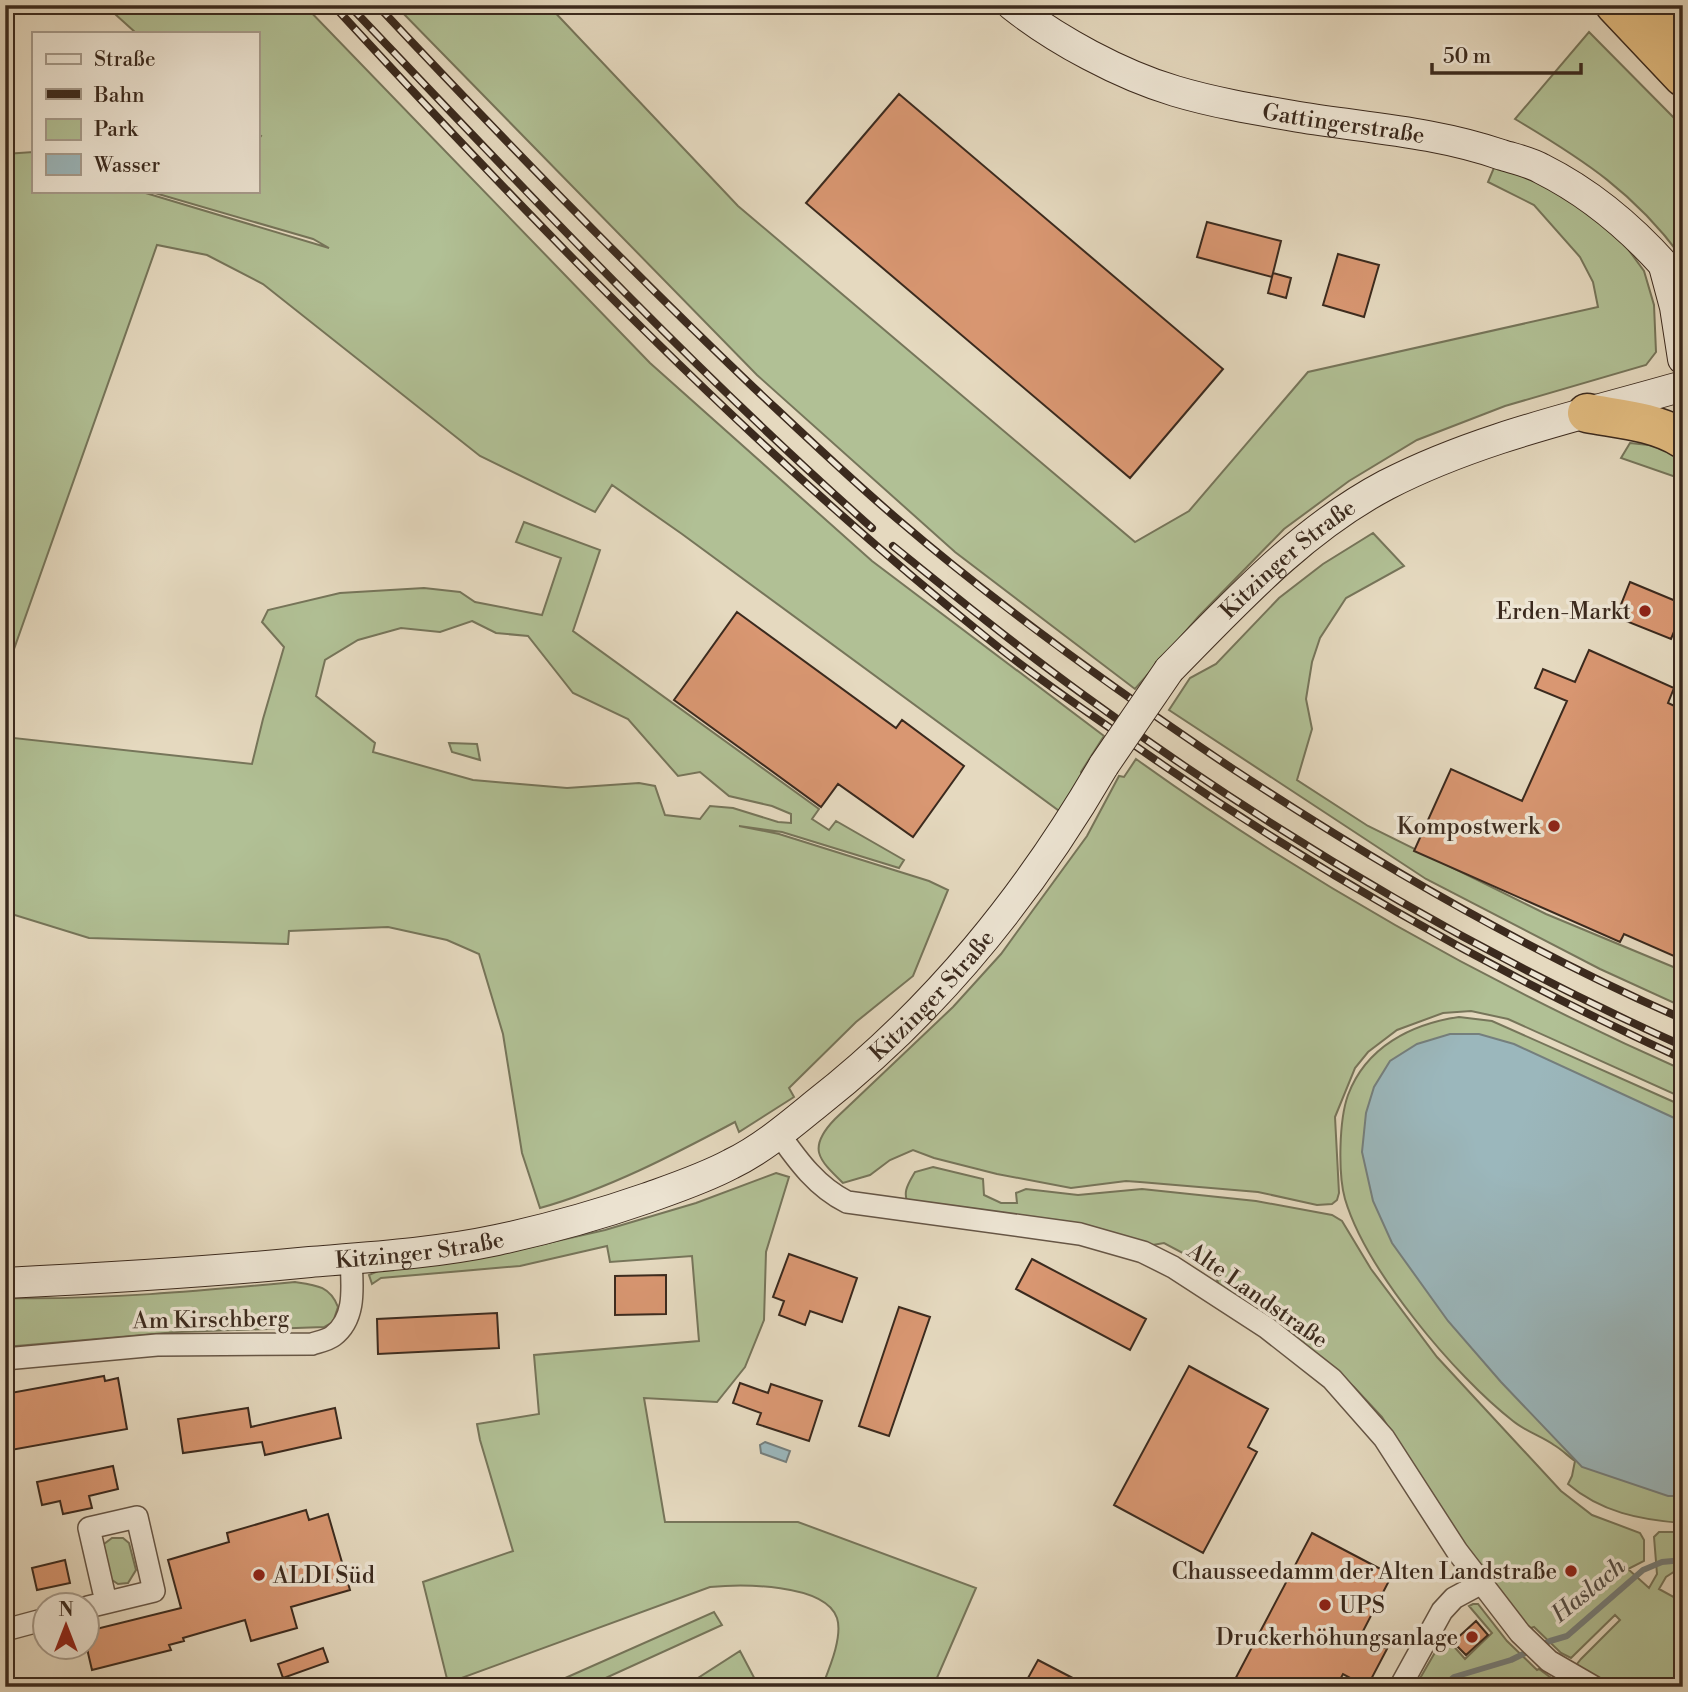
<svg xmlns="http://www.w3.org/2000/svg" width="1688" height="1692" font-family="'Libre Bodoni',serif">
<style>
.green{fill:#b1c095;stroke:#76755a;stroke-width:2;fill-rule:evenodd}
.water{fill:#9bb7bc;stroke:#757f7d;stroke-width:2}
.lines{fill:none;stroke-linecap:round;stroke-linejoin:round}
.stream{stroke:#757f7d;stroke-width:6}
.building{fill:#d99772;stroke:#3b2a1e;stroke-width:2}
.street-casing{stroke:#665646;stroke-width:24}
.secondary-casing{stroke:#3b2a1e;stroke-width:32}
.highway-casing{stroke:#3b2a1e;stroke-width:41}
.street{stroke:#eee6d5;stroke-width:21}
.secondary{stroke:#eee6d5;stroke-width:30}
.highway{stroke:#e2bc80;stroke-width:38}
.rail-casing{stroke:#3b2a1e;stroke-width:8}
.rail{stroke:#eee6d5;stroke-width:5;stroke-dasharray:16;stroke-linecap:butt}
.secondary-bridge-casing{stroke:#3b2a1e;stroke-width:32;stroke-linecap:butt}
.secondary-bridge{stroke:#eee6d5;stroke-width:30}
.poi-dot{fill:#8f2418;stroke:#eee6d5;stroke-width:2.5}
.labels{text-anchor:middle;stroke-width:7;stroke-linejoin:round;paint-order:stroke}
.street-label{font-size:23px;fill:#3b2a1e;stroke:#eee6d5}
.poi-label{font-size:23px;fill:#3b2a1e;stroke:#eee6d5;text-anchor:end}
.water-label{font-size:24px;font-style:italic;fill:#534d46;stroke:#eee6d5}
</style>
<rect width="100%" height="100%" fill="#e5d9bf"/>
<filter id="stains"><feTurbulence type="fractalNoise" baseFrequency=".00286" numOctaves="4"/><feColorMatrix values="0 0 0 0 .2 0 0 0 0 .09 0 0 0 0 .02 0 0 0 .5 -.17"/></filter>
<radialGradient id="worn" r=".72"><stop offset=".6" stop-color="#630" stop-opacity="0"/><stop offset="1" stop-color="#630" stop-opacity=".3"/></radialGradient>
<path class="green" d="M105 5H304L650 363 872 561 1104 736 1081 772 1084 777 1062 813 682 534 612 485 595 512 480 456 263 284 207 255 157 245 8 666H5V154L33 152V191H139L329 248 313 239 148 191H257V141L261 136 257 133V33H136Z
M395 5H548L738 206 1135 542 1189 511 1308 372 1598 307 1593 282 1580 257 1534 205 1488 182 1498 158 1542 178 1617 234 1644 271 1654 305 1656 352 1646 365 1505 406 1417 440 1349 481 1284 529 1199 616 1135 689 955 552 757 375Z
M1589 32 1683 127V259C1635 193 1584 160 1515 119Z
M1630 443 1667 447 1683 452V504L1676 477 1621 458Z
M524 522 600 550 573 631 819 809 812 819 829 830 836 821 904 860 899 868 782 832 739 826 779 834 929 881 948 890 913 976 856 1022 789 1088 794 1097 739 1132 735 1122C673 1155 608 1189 540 1208L522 1153 503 1034 479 954 447 940 388 927 289 931 288 944 89 938 5 912V737L252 764 263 719 284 647 262 622 268 610 340 593 424 588 460 592 475 602 542 615 561 558 516 542ZM472 621 496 633 528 636 573 693 628 719 678 776 700 772 729 796 772 806 791 814V823L778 822 733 808 710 806 700 819 665 815 655 786 639 783 567 788 473 780 373 752 375 743 316 696 325 660 358 640 401 628 440 632Z
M1373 533 1404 566 1346 598 1320 638 1312 662 1306 699 1312 729 1297 780 1368 826 1546 914 1683 971V1007L1600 969 1426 879 1169 710 1190 678 1216 664 1279 598 1323 564Z
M449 743 477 744 480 760 452 752Z
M1136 759C1306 881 1491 985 1683 1070V1098L1508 1019 1471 1011 1443 1013 1397 1030 1368 1052 1355 1068 1335 1117 1339 1193 1337 1200 1332 1204 1317 1205 1258 1192 1140 1182 1126 1181 1071 1188 997 1174 934 1158 913 1150 890 1160 870 1175 843 1183C818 1159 807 1148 835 1119L953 1007 1001 954 1087 836 1119 776 1124 777Z
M1459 1017 1492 1021 1683 1106V1523C1640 1520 1601 1512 1568 1484L1572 1476 1575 1461C1568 1456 1561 1449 1554 1445 1541 1436 1525 1431 1513 1421 1455 1376 1366 1270 1345 1199 1338 1174 1339 1120 1348 1095 1366 1047 1411 1024 1459 1017Z
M933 1167 983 1179 984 1195 1001 1203H1017L1016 1193 1026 1189 1078 1195 1142 1189 1256 1201 1332 1215 1342 1221 1371 1269 1437 1357 1561 1491 1592 1515 1640 1533 1644 1540V1561L1628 1569 1649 1588 1657 1574 1654 1537 1659 1532H1683V1566L1666 1577 1659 1589 1683 1602V1687H1607L1578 1671 1577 1664 1581 1659 1620 1620 1615 1615 1571 1658 1561 1653 1534 1627 1528 1629 1454 1530 1382 1417 1354 1387 1295 1336 1220 1288 1213 1269 1164 1243 1141 1247 910 1206C901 1194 908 1184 915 1172Z
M776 1173 789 1177 766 1252 764 1320 745 1367 717 1402 644 1398 665 1522H798L976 1588 933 1687H822C829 1669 843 1637 837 1618 825 1583 740 1584 710 1587L448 1683 423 1582 513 1551 480 1440 477 1424 539 1414 534 1355 699 1341 692 1256 610 1262 607 1246 520 1266 381 1278 372 1284 369 1275 385 1268 526 1248 605 1230 696 1203Z
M295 1282C316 1285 330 1286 338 1307L333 1322 324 1327 177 1332 5 1347V1298C102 1300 199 1291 295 1282Z
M112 1538H123L129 1543 136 1570 128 1583 118 1584 109 1578 103 1553 104 1544Z
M1473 1604H1478L1507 1641 1537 1670 1539 1669 1558 1683 1559 1687H1415L1441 1642H1450L1465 1659 1492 1633 1469 1606Z
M714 1612 722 1625 586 1687H545Z
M740 1651 759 1687H684Z"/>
<path class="water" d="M1450 1034H1479L1514 1044 1683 1122V1496H1668L1582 1467 1501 1382 1448 1321 1392 1243 1373 1201 1362 1152 1366 1113 1374 1087 1390 1061 1417 1044Z
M765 1442 790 1451 786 1462 761 1453 760 1445Z"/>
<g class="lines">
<path class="stream" d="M1442 1687 1454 1677 1511 1660 1550 1641 1567 1636 1643 1570 1662 1562 1683 1560"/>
</g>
<path class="building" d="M899 94 1223 369 1130 478 806 203Z
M1207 222 1281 241 1272 277 1197 257Z
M1338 254 1379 265 1364 317 1323 305Z
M1273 273 1291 278 1286 298 1268 293Z
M1630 582 1683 604V610L1671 639 1616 617Z
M737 612 896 728 902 720 964 766 913 837 838 784 821 807 674 700Z
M1589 650 1674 688 1668 703 1683 710V960L1624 934 1620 942 1414 851 1451 769 1522 801 1567 701 1535 688 1543 669 1575 682Z
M789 1254 857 1278 842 1322 810 1311 805 1325 779 1315 784 1301 773 1297Z
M1032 1259 1146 1319 1130 1350 1016 1289Z
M666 1275V1314L615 1315V1276Z
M899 1307 930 1317 889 1436 859 1426Z
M497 1313 499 1348 378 1354 377 1319Z
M1189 1366 1268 1409 1248 1447 1257 1452 1203 1553 1114 1505Z
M104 1376 105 1381 118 1378 127 1429 11 1450 5 1446V1394Z
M740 1383 768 1393 771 1384 822 1401 809 1441 757 1424 761 1413 733 1403Z
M248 1408 251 1427 335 1408 341 1438 265 1455 262 1442 183 1453 178 1419Z
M113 1466 118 1489 89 1496 92 1508 63 1514 60 1501 42 1505 37 1482Z
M306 1510 309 1520 328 1514 350 1590 291 1607 297 1628 251 1641 245 1620 183 1638 184 1641 169 1645 171 1650 92 1670 88 1653V1631L181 1608 168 1560 229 1542 227 1533Z
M1312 1533 1392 1575 1361 1635 1387 1649 1367 1687 1343 1674 1336 1687H1231Z
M65 1560 70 1583 37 1590 32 1568Z
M1476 1621 1488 1635 1466 1655 1453 1642Z
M323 1648 328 1662 283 1678 278 1664Z
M1038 1660 1090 1687H1023Z"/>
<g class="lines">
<defs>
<path id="street" d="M779 1134C798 1161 817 1187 847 1202L1080 1234 1143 1252 1173 1267 1267 1328 1332 1379 1384 1438 1457 1551 1520 1633 1549 1661 1594 1687
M5 1359 157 1345 312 1344C318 1342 328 1340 333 1336 357 1318 352 1285 351 1259
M88 1607 154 1591 137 1517 89 1528 106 1602
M5 1630 46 1619
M1400 1687 1442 1611 1454 1598 1480 1584"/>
<g id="secondary">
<path id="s1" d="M1012 5C1056 40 1121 75 1175 91 1215 103 1258 110 1299 117 1367 128 1436 132 1502 155 1515 159 1530 162 1542 169 1598 197 1643 238 1683 287"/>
<path d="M1664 266 1675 307 1683 359"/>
<path id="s2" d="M1169 670C1236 602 1301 530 1386 485 1479 437 1583 415 1683 386"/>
<path id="s3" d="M5 1283C107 1278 208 1272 310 1262 372 1257 436 1253 497 1240 548 1229 598 1215 647 1198 675 1188 705 1178 731 1164 762 1149 789 1126 816 1104 936 1010 1028 896 1104 765"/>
</g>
<path id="highway" d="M1615 5 1683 77
M1658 5 1683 31
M1587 413C1619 419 1654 421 1683 439"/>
</defs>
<use href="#street" class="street-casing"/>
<use href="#secondary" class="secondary-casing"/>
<use href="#highway" class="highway-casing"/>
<use href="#street" class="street"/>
<use href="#secondary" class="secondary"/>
<use href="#highway" class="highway"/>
<defs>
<path id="rail" d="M333 5C539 229 750 448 987 638 1027 671 1070 700 1113 730 1292 858 1483 967 1683 1059
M349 5C519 184 687 364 872 528
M377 5C499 135 624 264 753 387 800 431 846 475 895 517 1001 608 1114 689 1230 767 1374 862 1525 950 1683 1019
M893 546C956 597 1019 648 1085 696 1271 832 1472 951 1683 1046"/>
</defs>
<use href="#rail" class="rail-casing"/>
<use href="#rail" class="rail"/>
<defs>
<path id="secondary-bridge" d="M1104 765 1169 670"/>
</defs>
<use href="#secondary-bridge" class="secondary-bridge-casing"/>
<use href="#secondary-bridge" class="secondary-bridge"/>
</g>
<g class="poi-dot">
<circle cx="1645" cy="611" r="7"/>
<circle cx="1554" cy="826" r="7"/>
<circle cx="1571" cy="1571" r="7"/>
<circle cx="259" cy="1575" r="7"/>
<circle cx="1325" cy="1605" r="7"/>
<circle cx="1472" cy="1637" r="7"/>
</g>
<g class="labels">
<g class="street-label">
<text dy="8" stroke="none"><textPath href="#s1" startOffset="357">Gattingerstraße</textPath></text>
<text dy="8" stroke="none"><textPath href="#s2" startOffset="163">Kitzinger Straße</textPath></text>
<text dy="8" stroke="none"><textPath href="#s3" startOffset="1004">Kitzinger Straße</textPath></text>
<text dy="8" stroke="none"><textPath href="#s3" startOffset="416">Kitzinger Straße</textPath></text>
<text transform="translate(1258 1295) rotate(35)" y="8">Alte Landstraße</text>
<text transform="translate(211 1319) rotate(-1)" y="8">Am Kirschberg</text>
</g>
<g class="poi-label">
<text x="1631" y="619">Erden-Markt</text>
<text x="1540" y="834">Kompostwerk</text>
<text x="1557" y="1579">Chausseedamm der Alten Landstraße</text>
<text x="273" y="1583" text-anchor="start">ALDI Süd</text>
<text x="1339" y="1613" text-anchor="start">UPS</text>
<text x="1458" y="1645">Druckerhöhungsanlage</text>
</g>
<g class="water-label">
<text transform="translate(1588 1590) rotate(-39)" y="8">Haslach</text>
</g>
</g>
<rect width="1688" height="1692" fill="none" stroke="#e5d9bf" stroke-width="28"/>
<rect x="7" y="7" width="1674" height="1678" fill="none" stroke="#3b2a1e" stroke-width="3.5"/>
<rect x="14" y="14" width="1660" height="1664" fill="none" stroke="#3b2a1e" stroke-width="2"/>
<rect x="32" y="32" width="228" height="161" fill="#eee6d5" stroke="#a69b8c" stroke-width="2"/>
<rect x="46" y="54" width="35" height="10" fill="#eee6d5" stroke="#a69b8c" stroke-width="2"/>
<text x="94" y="66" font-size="21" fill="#3b2a1e">Straße</text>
<rect x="46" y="89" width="35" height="10" fill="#3b2a1e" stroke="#a69b8c" stroke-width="2"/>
<text x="94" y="102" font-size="21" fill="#3b2a1e">Bahn</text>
<rect x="46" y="119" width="35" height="21" fill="#b1c095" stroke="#a69b8c" stroke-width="2"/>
<text x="94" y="136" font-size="21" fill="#3b2a1e">Park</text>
<rect x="46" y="154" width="35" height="21" fill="#9bb7bc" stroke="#a69b8c" stroke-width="2"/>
<text x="94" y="172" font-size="21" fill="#3b2a1e">Wasser</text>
<g transform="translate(66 1626)"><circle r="33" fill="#eee6d5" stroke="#a69b8c" stroke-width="2"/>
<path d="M0-5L12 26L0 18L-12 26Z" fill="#8f2418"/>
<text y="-10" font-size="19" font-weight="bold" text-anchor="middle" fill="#3b2a1e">N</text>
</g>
<path d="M1432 63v10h149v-10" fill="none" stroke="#3b2a1e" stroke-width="3.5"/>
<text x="1443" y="63" font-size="21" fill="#3b2a1e" stroke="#eee6d5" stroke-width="5" paint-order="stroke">50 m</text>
<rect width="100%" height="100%" filter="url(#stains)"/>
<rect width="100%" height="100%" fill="url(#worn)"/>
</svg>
